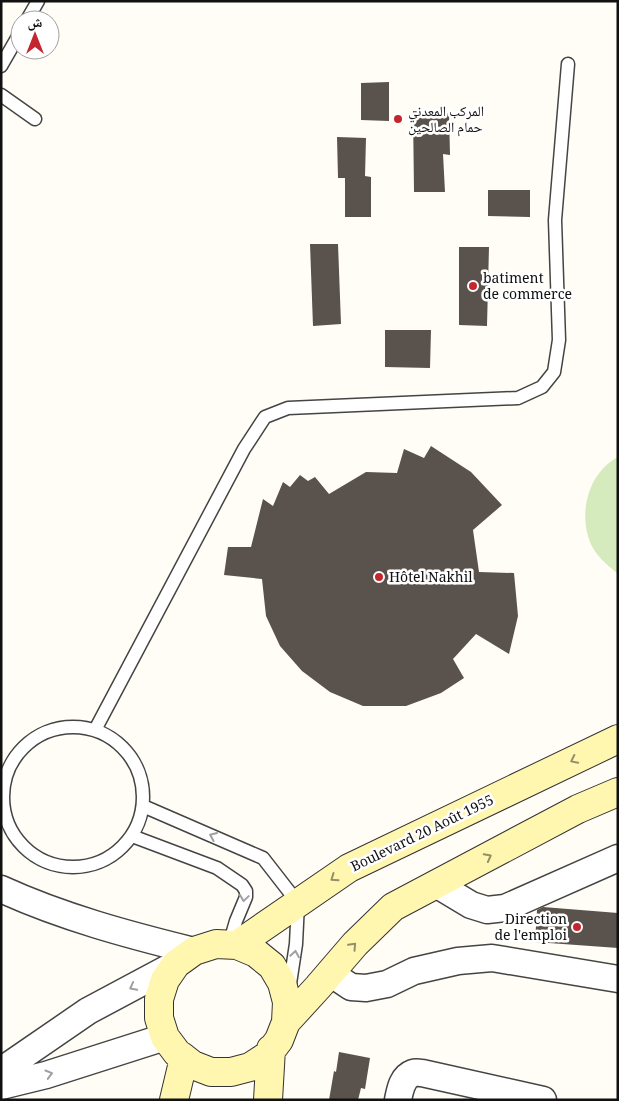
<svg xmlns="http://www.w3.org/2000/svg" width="619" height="1101" font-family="Georgia,'Noto Naskh Arabic',serif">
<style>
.green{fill:#d5ebbd}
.building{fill:#5a524d}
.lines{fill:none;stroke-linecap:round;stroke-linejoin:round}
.lane-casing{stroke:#444;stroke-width:15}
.street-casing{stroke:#444;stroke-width:29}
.secondary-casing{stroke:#333;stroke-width:30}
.lane{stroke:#fff;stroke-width:12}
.street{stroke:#fff;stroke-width:26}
.secondary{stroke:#fff6b0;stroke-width:28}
.oneway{stroke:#948f68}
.oneway2{stroke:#a0a0a0}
.poi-dot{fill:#c4262e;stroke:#fff;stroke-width:2}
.labels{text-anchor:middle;stroke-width:5;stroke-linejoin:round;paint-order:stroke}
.poi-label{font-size:14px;fill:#111;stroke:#fff;text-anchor:start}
.street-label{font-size:14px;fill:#111;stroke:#fff}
</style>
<rect width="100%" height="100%" fill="#fffdf5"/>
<path class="green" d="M618 457V574C607 565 595 555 590 542 578 512 589 472 618 457Z"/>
<path class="building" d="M389 82V121L361 120V83Z
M413 111 449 113 450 155 443 154 445 192H414Z
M337 137 366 138 365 176 371 177V217H345V178H338Z
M488 190H530V217L488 216Z
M310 244H338L341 324 313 326Z
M459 247H489L487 326 459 325Z
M385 330H431L430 368 385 367Z
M431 446 471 472 502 505 473 530 479 572 514 573 518 616 509 654 476 634 453 659 464 678 441 693 406 706H363L330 692 302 671 280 646 266 616 262 579 224 575 228 547H251L263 499 273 506 283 482 290 487 300 475 308 481 315 477 329 494 366 472 397 473 404 449 424 458Z
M543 907 618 913V948L535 942 537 910Z
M339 1052 370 1058 365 1089 361 1088 358 1100H329L334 1071 336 1072Z"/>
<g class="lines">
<defs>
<path id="lane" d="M27 20 38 1
M1 66 20 33
M1 95 35 119
M3 797a70 70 0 1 1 140 0a70 70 0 1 1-140 0Z
M95 730 244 449 265 417 288 408 518 398 542 387 554 372 559 340 555 220 568 64
M143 806 263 858 298 903 296 944 289 990
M132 836 217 868 242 885 246 891V897L236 921 229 945"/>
<path id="street" d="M436 884 471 905 487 910 505 908 618 858
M1 889C62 917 129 935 194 951
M330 973 351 987 366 988 387 984 414 971 458 961 492 958 618 979
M1 1072 5 1068 88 1011 176 964
M1 1086 46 1075 165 1037
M398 1100C400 1090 402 1077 413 1073 416 1072 419 1073 422 1073L543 1100"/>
<path id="secondary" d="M237 945 349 868 618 739
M286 1022 287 1002 282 983 272 966 256 953 237 945 216 944 194 951 176 964 165 980 159 999V1018L165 1037 177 1053 184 1058 193 1065 211 1072H231L250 1067 267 1056 279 1040 286 1022 318 987 355 944 393 907 578 809 618 792
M174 1100 184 1058
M268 1100 271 1049"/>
</defs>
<use href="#lane" class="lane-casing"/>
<use href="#street" class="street-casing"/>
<use href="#secondary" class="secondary-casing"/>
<use href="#lane" class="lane"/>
<use href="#street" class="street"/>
<use href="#secondary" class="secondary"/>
</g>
<defs><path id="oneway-chevron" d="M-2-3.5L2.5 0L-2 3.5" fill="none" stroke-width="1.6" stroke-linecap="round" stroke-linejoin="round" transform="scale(1.25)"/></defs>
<g class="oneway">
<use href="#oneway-chevron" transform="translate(574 760) rotate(154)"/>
<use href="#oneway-chevron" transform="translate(488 857) rotate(-28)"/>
<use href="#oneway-chevron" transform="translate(334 878) rotate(145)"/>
<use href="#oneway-chevron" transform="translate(353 946) rotate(-47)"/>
</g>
<g class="oneway2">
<use href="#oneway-chevron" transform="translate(213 836) rotate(-157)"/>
<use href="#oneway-chevron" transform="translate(244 898) rotate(98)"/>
<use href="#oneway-chevron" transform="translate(295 954) rotate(-81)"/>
<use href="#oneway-chevron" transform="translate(133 987) rotate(152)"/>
<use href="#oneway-chevron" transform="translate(49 1074) rotate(-16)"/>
</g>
<g class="poi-dot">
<circle cx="398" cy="119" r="5"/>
<circle cx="473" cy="286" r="5"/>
<circle cx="379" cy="577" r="5"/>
<circle cx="577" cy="927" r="5"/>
</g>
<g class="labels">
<g class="poi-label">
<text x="408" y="116">المركب المعدني<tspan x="408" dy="16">حمام الصالحين</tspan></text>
<text x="483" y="283">batiment<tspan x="483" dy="16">de commerce</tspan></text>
<text x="389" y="582">Hôtel Nakhil</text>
<text x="567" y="924" text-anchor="end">Direction<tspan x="567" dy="16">de l'emploi</tspan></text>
</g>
<g class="street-label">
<text transform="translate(422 833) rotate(-26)" y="5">Boulevard 20 Août 1955</text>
</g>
</g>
<rect width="619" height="1101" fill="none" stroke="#111111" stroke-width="5"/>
<g transform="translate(35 35)"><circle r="24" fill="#ffffff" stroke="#a0a0a0"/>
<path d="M0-4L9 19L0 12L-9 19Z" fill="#c4262e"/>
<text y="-8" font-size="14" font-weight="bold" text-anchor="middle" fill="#111111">ش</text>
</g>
</svg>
